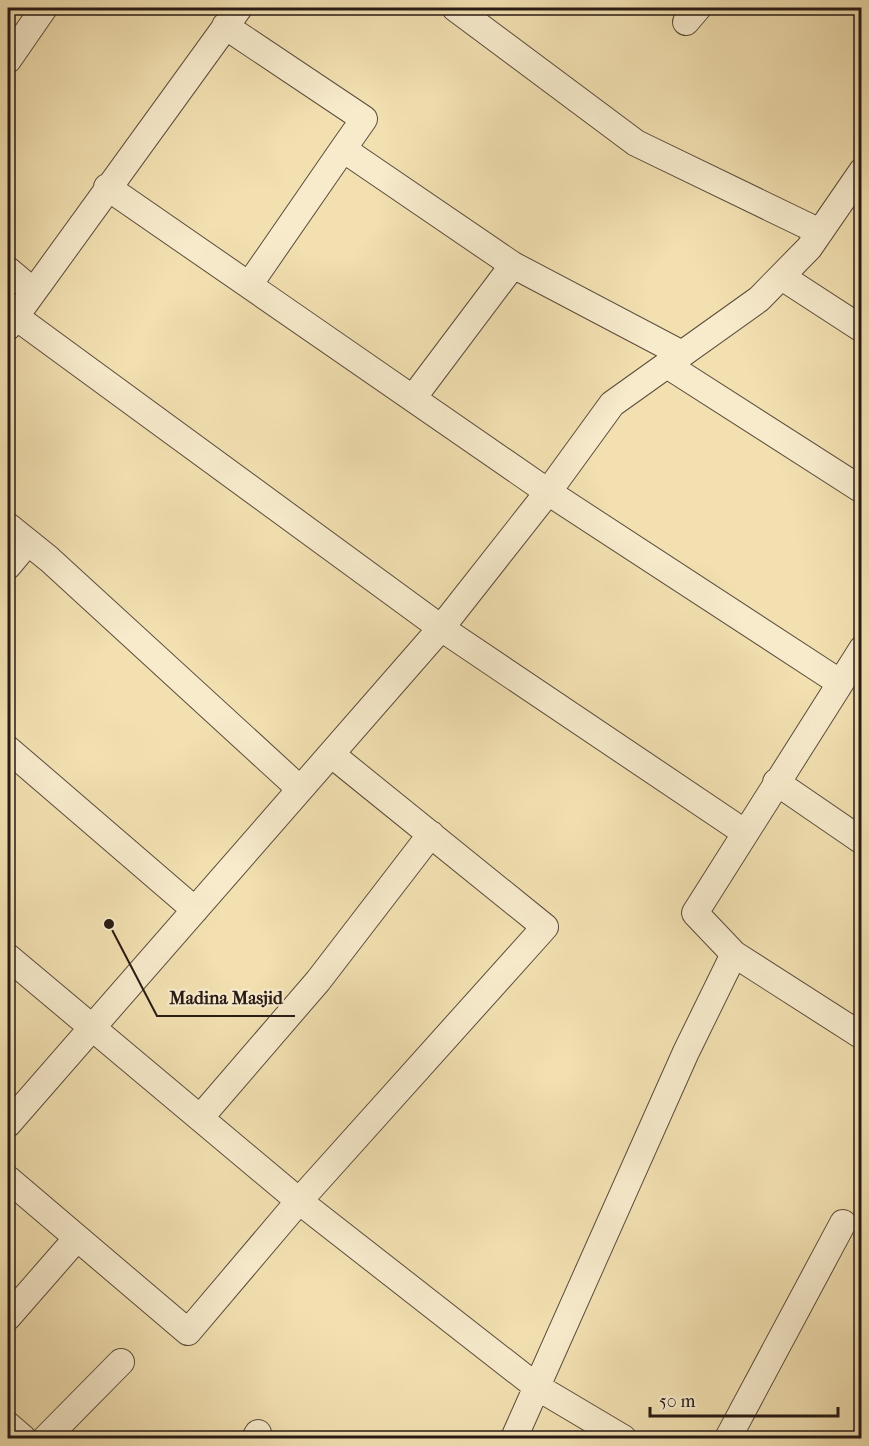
<svg xmlns="http://www.w3.org/2000/svg" width="869" height="1446" font-family="'IM FELL French Canon',serif">
<style>
.lines{fill:none;stroke-linecap:round;stroke-linejoin:round}
.minor-casing{stroke:#5a4c3c;stroke-width:28}
.minor{stroke:#f7ebcc;stroke-width:26}
.leader{fill:none;stroke:#271a15;stroke-width:2}
.callout-dot{fill:#271a15;stroke:#f7ebcc;stroke-width:2}
.callout-label{font-size:18px;text-anchor:middle;font-weight:bold;fill:#271a15;stroke:#f7ebcc;stroke-width:4.5;stroke-linejoin:round;paint-order:stroke}
</style>
<rect width="100%" height="100%" fill="#f2e0b1"/>
<filter id="stains"><feTurbulence type="fractalNoise" baseFrequency=".00333" numOctaves="4"/><feColorMatrix values="0 0 0 0 .2 0 0 0 0 .09 0 0 0 0 .02 0 0 0 .5 -.17"/></filter>
<radialGradient id="worn" r=".72"><stop offset=".6" stop-color="#630" stop-opacity="0"/><stop offset="1" stop-color="#630" stop-opacity=".3"/></radialGradient>
<g class="lines">
<defs>
<path id="minor" d="M455 8 636 143 820 232
M686 22 698 8
M225 26 364 119 343 149 513 265 682 354
M8 60 44 8
M107 187 548 492 839 682
M8 270 33 291
M782 277 862 329
M249 285 343 149
M16 317 441 628 744 832
M8 327 239 8
M667 365 862 490
M413 398 513 265
M8 526 49 559 300 789
M8 566 28 542
M862 649 695 913 734 954 862 1036
M8 749 195 910
M776 782 862 841
M8 957 299 1201 537 1387 623 1438
M200 1118 318 981 431 834
M8 1124 441 628 548 492 612 404 759 299 809 248 862 171
M8 1179 188 1332 299 1201 545 927 331 754
M8 1317 77 1238
M8 1425 23 1438
M46 1438 121 1362
M255 1438 258 1433
M514 1438 686 1052 734 954
M728 1438 843 1223"/>
</defs>
<use href="#minor" class="minor-casing"/>
<use href="#minor" class="minor"/>
</g>
<path class="leader" d="M109 924L157 1016H295"/>
<circle class="callout-dot" cx="109" cy="924" r="6"/>
<g class="callout-label">
<text x="226" y="1004">Madina Masjid</text>
</g>
<rect width="869" height="1446" fill="none" stroke="#f2e0b1" stroke-width="30"/>
<rect x="9" y="9" width="851" height="1428" fill="none" stroke="#271a15" stroke-width="3"/>
<rect x="15" y="15" width="839" height="1416" fill="none" stroke="#271a15" stroke-width="1.5"/>
<path d="M650 1407v9h188v-9" fill="none" stroke="#271a15" stroke-width="3"/>
<text x="659" y="1407" font-size="18" fill="#271a15" stroke="#f7ebcc" stroke-width="4.5" paint-order="stroke">50 m</text>
<rect width="100%" height="100%" filter="url(#stains)"/>
<rect width="100%" height="100%" fill="url(#worn)"/>
</svg>
